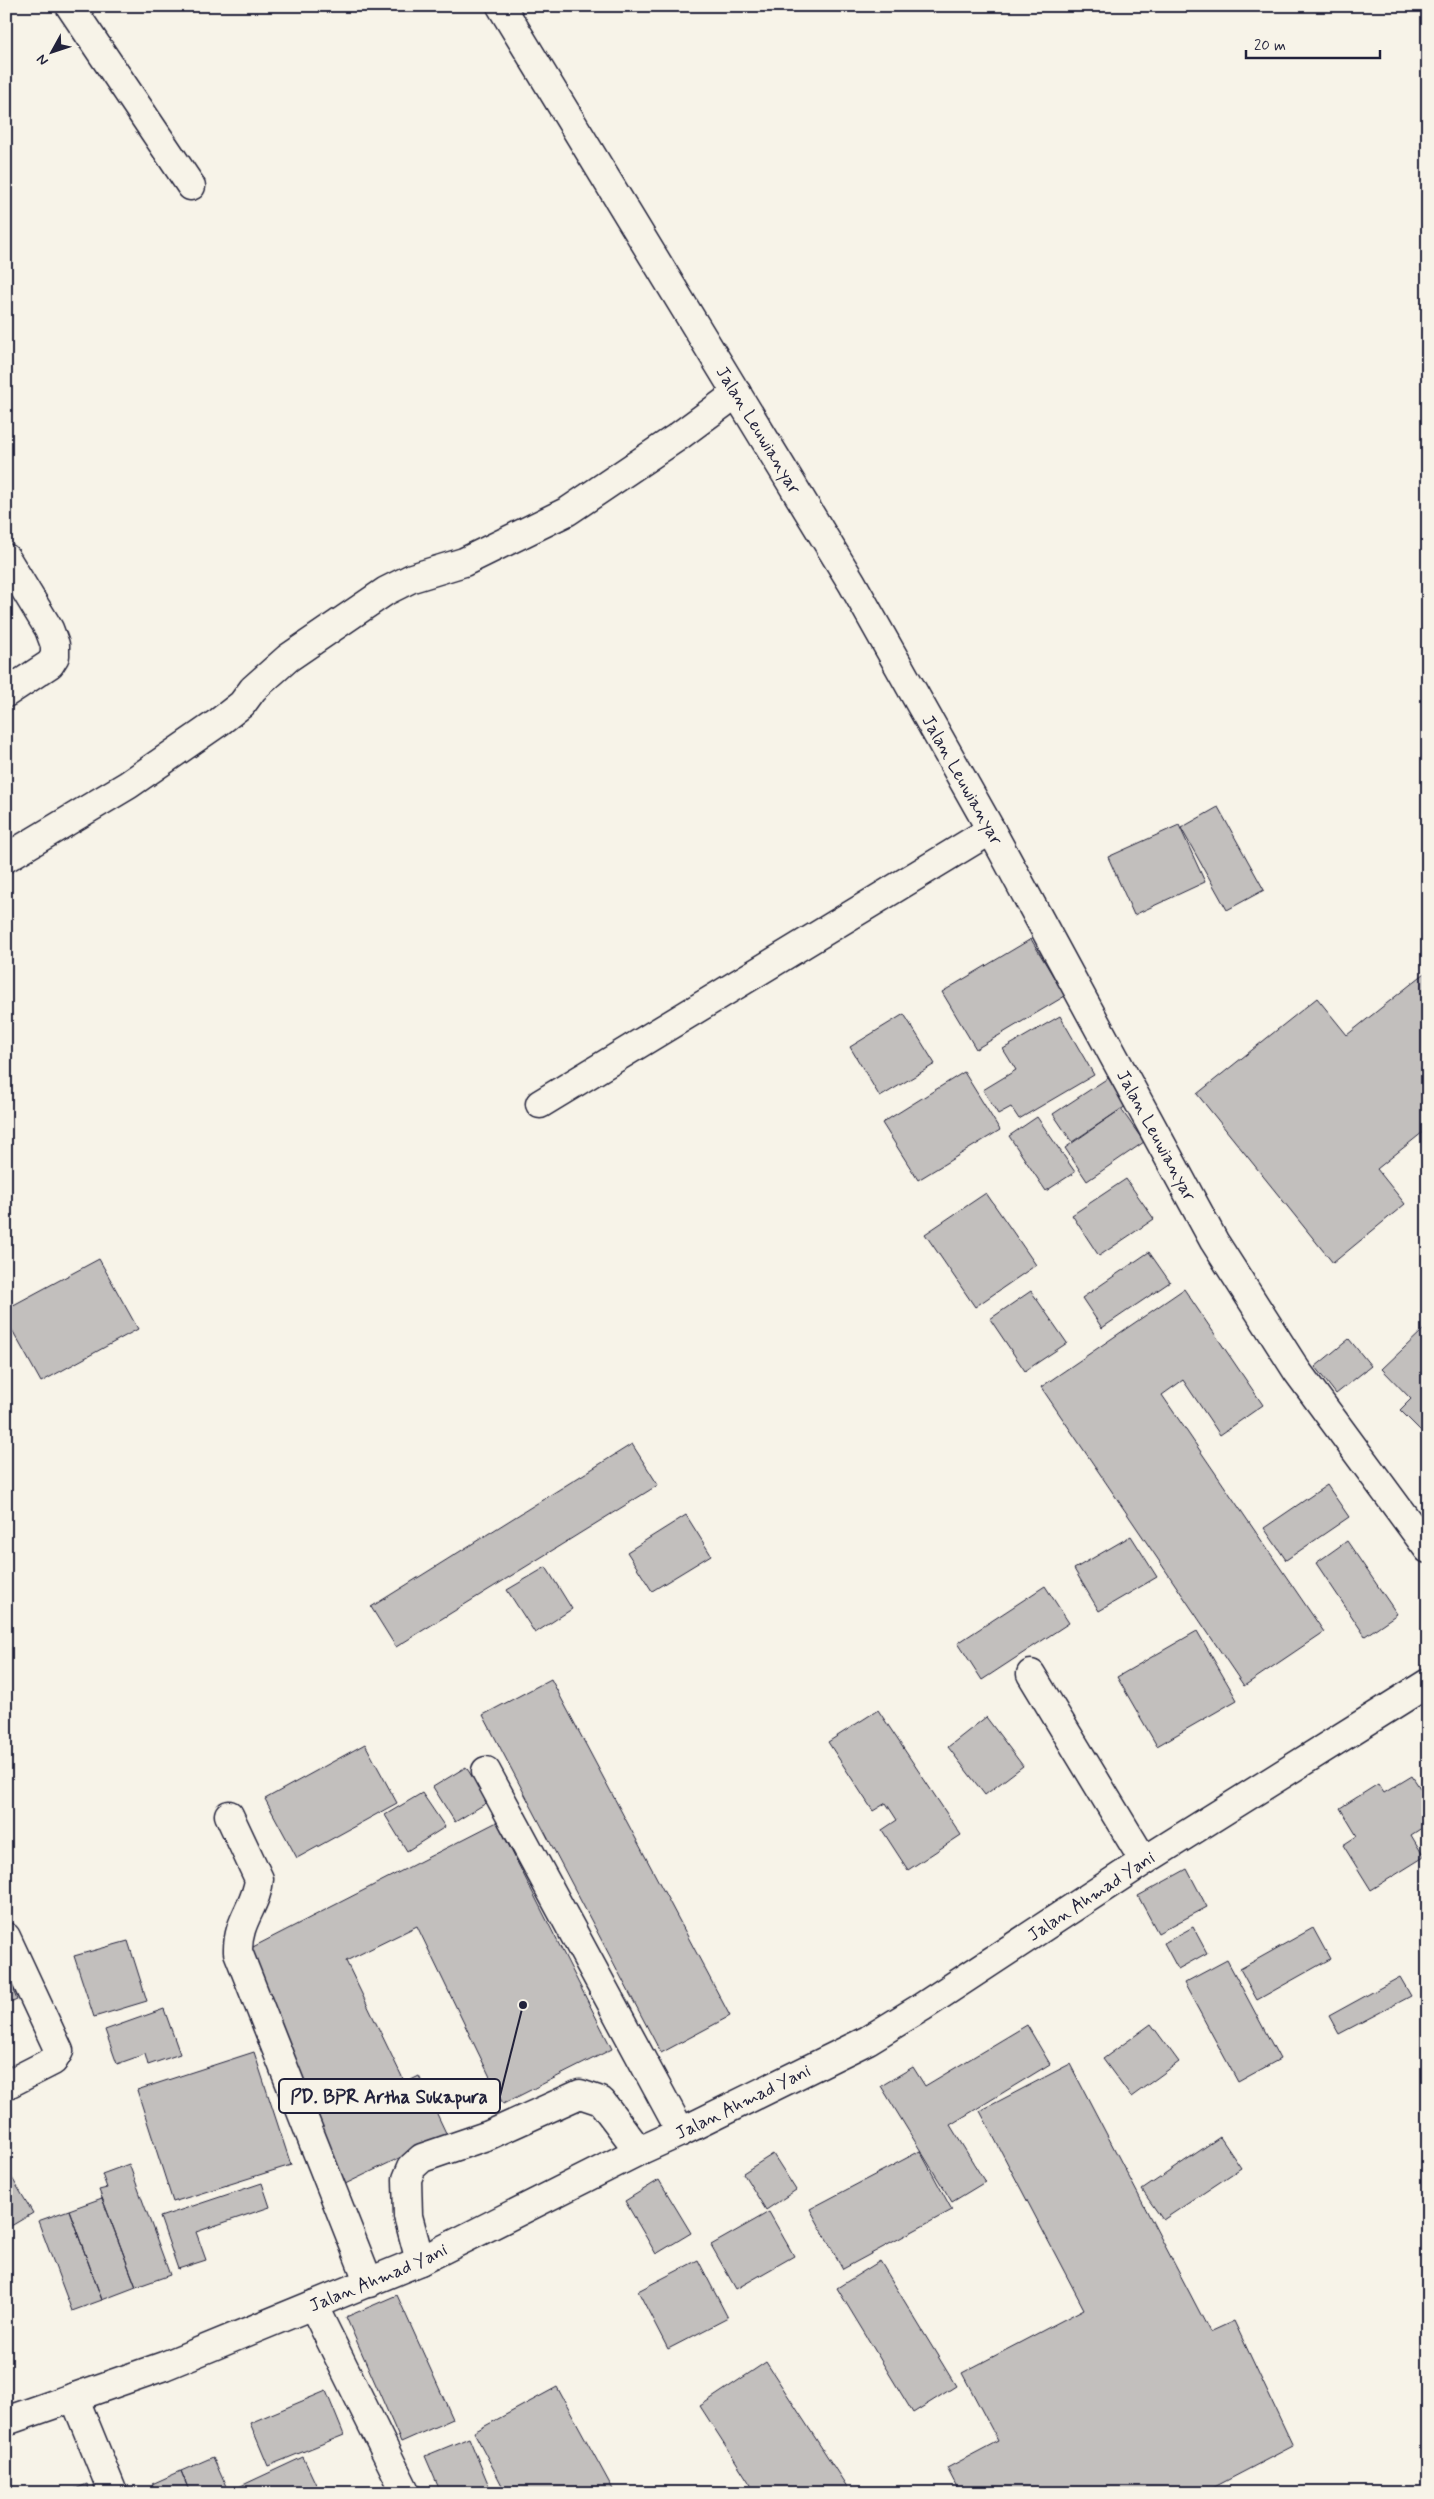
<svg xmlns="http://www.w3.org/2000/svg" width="1434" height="2499" font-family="Mynerve,sans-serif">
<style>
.building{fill:#c2bfbd;stroke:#22223b}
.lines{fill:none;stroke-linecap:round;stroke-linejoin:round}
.minor-casing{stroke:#22223b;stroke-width:31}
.minor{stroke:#f7f3e8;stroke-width:28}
.labels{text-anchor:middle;stroke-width:4.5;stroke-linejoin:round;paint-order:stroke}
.street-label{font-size:18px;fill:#22223b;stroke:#f7f3e8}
.leader{fill:none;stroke:#22223b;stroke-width:2}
.callout-dot{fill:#22223b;stroke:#f7f3e8;stroke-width:2}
.callout{fill:#f7f3e8;stroke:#22223b;stroke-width:2}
.callout-label{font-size:19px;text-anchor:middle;font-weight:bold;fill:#22223b}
</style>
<rect width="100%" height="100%" fill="#f7f3e8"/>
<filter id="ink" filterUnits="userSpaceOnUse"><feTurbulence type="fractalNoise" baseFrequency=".02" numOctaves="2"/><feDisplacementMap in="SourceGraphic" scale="10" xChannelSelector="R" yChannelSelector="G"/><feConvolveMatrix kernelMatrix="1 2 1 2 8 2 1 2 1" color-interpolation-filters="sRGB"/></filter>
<g filter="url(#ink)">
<path class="building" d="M1218 807 1264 890 1227 910 1181 828Z
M1179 825 1205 882 1134 915 1108 857Z
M1031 939 1065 996 976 1049 942 992Z
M1425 973 1428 977V1128L1377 1169 1405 1204 1333 1263 1197 1094 1317 998 1347 1035Z
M904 1014 935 1064 880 1097 850 1047Z
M1060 1016 1094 1075 1019 1119 1011 1107 998 1114 983 1090 1016 1070 1003 1049Z
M964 1072 1000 1130 918 1180 882 1123Z
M1108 1078 1126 1106 1072 1142 1053 1114Z
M1121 1109 1144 1142 1087 1181 1065 1148Z
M1037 1117 1075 1172 1046 1191 1009 1136Z
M1126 1179 1154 1219 1099 1256 1072 1215Z
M986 1193 1036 1265 975 1307 925 1234Z
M1149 1252 1170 1282 1102 1328 1082 1298Z
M99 1259 138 1329 41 1382 6 1319V1309Z
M1184 1289 1263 1405 1220 1435 1183 1380 1162 1395 1324 1632 1244 1686 1041 1387Z
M1031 1291 1067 1343 1025 1371 990 1319Z
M1424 1329 1428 1333V1438L1400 1410 1411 1399 1382 1369Z
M1349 1339 1371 1366 1336 1394 1315 1367Z
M632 1444 658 1485 396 1647 371 1607Z
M1327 1485 1349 1517 1286 1560 1264 1528Z
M686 1515 711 1555 652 1591 627 1552Z
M1131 1536 1157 1577 1099 1611 1074 1569Z
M1347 1541 1397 1614 1365 1636 1316 1563Z
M546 1567 572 1609 535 1633 507 1590Z
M1045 1586 1069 1623 982 1680 958 1643Z
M1197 1631 1237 1700 1157 1746 1117 1677Z
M551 1679 730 2016 661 2053 483 1715Z
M878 1710 961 1835 908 1870 882 1830 897 1820 886 1803 873 1811 828 1742Z
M986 1717 1023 1766 985 1795 948 1747Z
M365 1744 397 1803 297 1858 265 1799Z
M466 1767 488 1802 455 1822 433 1787Z
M1412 1776 1428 1800V1824L1411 1835 1424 1857 1371 1890 1343 1845 1357 1836 1340 1808 1378 1784 1384 1793Z
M422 1793 445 1827 407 1851 385 1815Z
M497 1822 612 2049 503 2104 417 1926 346 1961 405 2083 419 2076 447 2135 343 2185 249 1949Z
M1187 1869 1207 1907 1158 1933 1138 1896Z
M1193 1927 1207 1953 1178 1969 1164 1943Z
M1313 1928 1330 1959 1257 2000 1240 1969Z
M128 1941 147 2001 94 2017 74 1956Z
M6 1950 22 1986 13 1990 17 2000 6 2005Z
M1227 1960 1280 2059 1238 2082 1184 1983Z
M1400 1977 1411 1996 1339 2034 1329 2016Z
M164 2009 180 2054 148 2065 145 2054 117 2064 105 2030Z
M1151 2024 1179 2062 1131 2097 1103 2059Z
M1027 2025 1050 2064 950 2125 985 2182 952 2202 881 2086 913 2067 925 2086Z
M254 2052 291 2165 173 2202 137 2090Z
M1070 2064 1210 2332 1234 2321 1293 2446 1203 2493H960L947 2468 998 2441 962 2373 1084 2309 980 2111Z
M1220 2137 1241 2168 1163 2220 1142 2190Z
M920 2151 952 2210 843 2269 810 2209Z
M773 2154 796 2190 766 2210 743 2173Z
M129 2164 170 2275 136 2287 99 2190 107 2188 102 2174Z
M6 2168 33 2213 6 2229Z
M659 2180 691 2233 656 2254 625 2201Z
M262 2183 270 2207 196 2232 206 2260 178 2269 160 2217Z
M102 2198 136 2287 102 2300 69 2210Z
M69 2210 102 2300 72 2311 38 2221Z
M769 2212 794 2256 736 2289 711 2245Z
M698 2260 728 2318 668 2349 638 2291Z
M880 2261 956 2386 913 2413 837 2288Z
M397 2295 453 2419 401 2442 346 2317Z
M766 2362 851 2493H756L700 2406Z
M557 2387 615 2493H506L474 2432Z
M326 2391 344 2435 268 2466 250 2423Z
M469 2438 492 2493H441L425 2456Z
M213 2457 229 2493H190L181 2471Z
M303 2457 320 2493H231L230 2491Z
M181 2471 190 2493H156L152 2484Z
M87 2484 91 2493H66Z"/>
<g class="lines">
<defs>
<g id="minor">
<path d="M70 6 191 186"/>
<path id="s1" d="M501 6 852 583 991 830 1214 1241 1297 1371 1428 1549"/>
<path d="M6 558 49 629 55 645V656L50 664 6 693"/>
<path d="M6 858 128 785 219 722 242 704 253 689 288 658 386 591 412 578 464 562 568 511 679 436 737 393"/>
<path d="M540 1104 991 830"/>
<path d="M1031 1674 1144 1861"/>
<path d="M486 1771 681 2132"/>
<path d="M229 1815 259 1879C257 1906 237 1920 238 1952L369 2283"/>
<path d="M6 1937 59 2051 53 2061 6 2085"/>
<path d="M420 2261 408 2216 407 2179 412 2167 422 2158 489 2135 580 2094 601 2101 639 2151"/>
<path d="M313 2305 406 2493"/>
<path d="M74 2397 113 2493"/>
<path id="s2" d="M6 2421 164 2366 420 2261 639 2151 681 2132 868 2040 922 2007 1144 1861 1428 1683"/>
</g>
</defs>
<use href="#minor" class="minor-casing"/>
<use href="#minor" class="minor"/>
</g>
</g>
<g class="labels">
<g class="street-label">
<text dy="6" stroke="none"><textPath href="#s1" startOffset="496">Jalan Leuwianyar</textPath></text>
<text dy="6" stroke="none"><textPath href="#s1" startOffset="901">Jalan Leuwianyar</textPath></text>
<text dy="6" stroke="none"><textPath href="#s1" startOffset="1306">Jalan Leuwianyar</textPath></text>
<text dy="6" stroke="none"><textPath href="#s2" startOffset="1209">Jalan Ahmad Yani</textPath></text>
<text dy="6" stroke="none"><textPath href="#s2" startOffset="804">Jalan Ahmad Yani</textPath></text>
<text dy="6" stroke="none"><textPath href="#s2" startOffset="399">Jalan Ahmad Yani</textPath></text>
</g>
</g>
<path class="leader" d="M523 2005L500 2096"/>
<circle class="callout-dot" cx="523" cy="2005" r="5"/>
<rect class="callout" x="279" y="2079" width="221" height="34" rx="5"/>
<g class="callout-label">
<text x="389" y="2103">PD. BPR Artha Sukapura</text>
</g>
<rect width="1434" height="2499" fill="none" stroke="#f7f3e8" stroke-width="25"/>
<rect x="12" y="12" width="1409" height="2474" fill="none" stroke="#22223b" stroke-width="2" filter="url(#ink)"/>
<g transform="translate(52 52) rotate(230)" stroke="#f7f3e8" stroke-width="4" paint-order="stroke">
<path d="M0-4L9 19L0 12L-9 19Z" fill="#22223b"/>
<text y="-8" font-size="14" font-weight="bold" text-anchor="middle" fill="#22223b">N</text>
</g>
<path d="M1246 50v8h134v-8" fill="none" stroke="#22223b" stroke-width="2.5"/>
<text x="1254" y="50" font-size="15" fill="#22223b" stroke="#f7f3e8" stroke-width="4" paint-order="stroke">20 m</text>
</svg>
